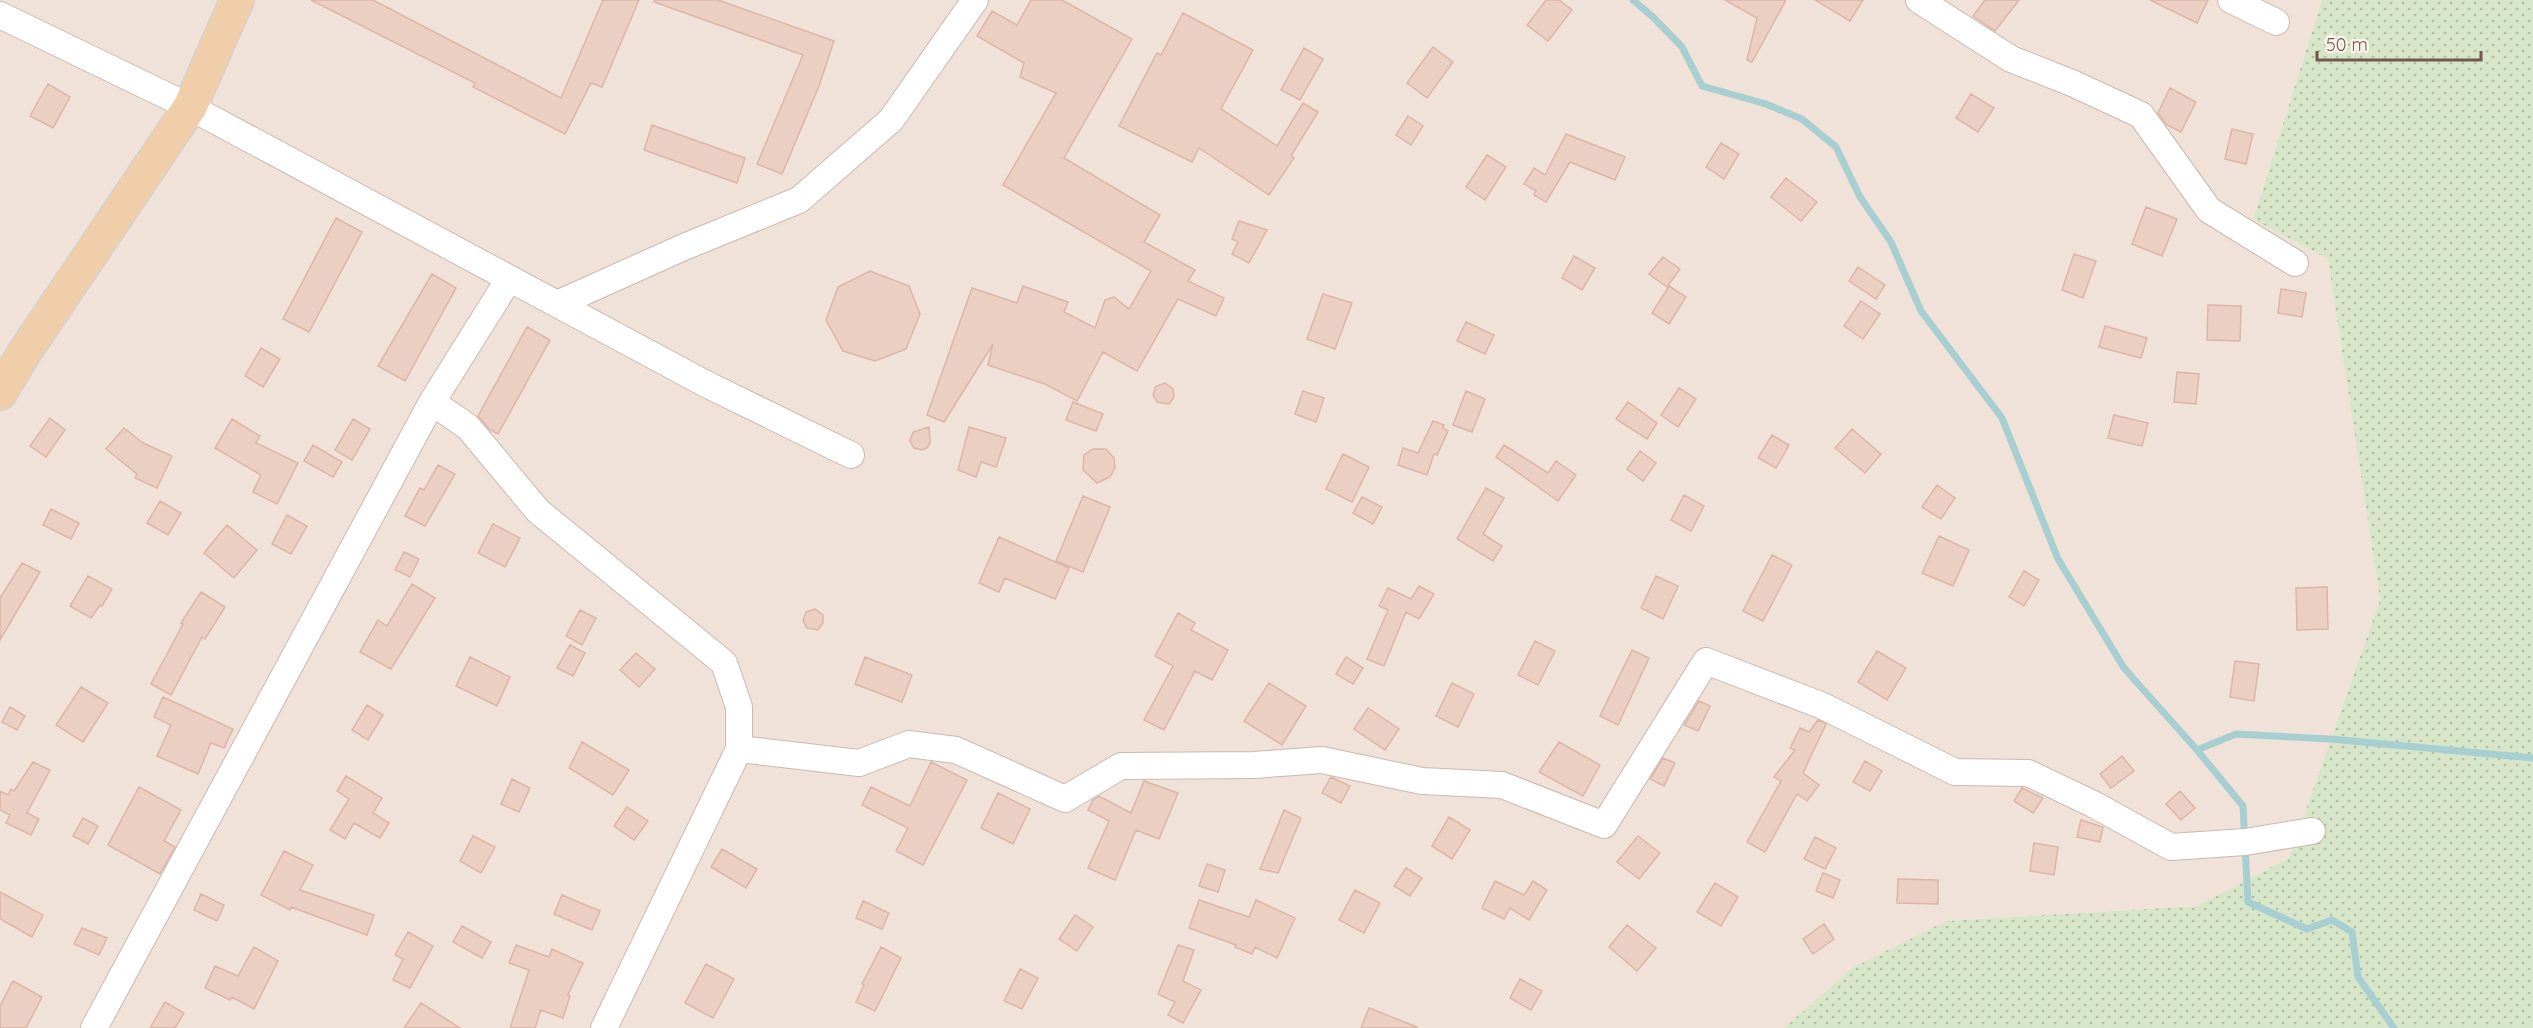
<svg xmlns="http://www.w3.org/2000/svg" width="2533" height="1028" font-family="Quicksand,sans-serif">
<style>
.residential{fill:#f0e2d8}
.grass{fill:url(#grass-dots)}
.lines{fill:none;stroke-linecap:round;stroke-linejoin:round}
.stream{stroke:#a7cfd1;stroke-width:7}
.building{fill:#eccfc3;stroke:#dcb5a6;stroke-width:1.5}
.minor-casing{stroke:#cab9b0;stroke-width:28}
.primary-casing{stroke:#d7d0ce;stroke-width:36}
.minor{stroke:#fff;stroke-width:26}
.primary{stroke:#f0cea9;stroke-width:33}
</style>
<defs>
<pattern id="grass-dots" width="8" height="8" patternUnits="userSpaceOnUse" patternTransform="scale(1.5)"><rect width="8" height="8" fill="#d7e6c8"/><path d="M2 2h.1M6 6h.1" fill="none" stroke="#b3bda5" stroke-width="1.8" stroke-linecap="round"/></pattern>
</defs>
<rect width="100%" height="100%" fill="#faf1e8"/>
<path class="residential" d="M0 0H2322L2253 218 2328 258 2380 600 2289 858 2197 906 1946 921 1852 968 1784 1028H0Z"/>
<path class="grass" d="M2322 0H2533V1028H1784L1852 968 1946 921 2197 906 2289 858 2380 600 2328 259 2253 219Z"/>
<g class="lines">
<path class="stream" d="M1633 0 1653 17 1682 47 1702 86 1766 104 1802 119 1836 147 1860 197 1891 242 1921 311 2002 418 2058 559 2124 668 2197 750 2243 806 2248 902 2307 929 2332 920 2352 932 2358 977 2394 1028
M2197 750 2236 734 2331 739 2533 758"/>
</g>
<path class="building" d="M311 0H373L561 98 603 0H639L602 87 591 83 565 134 473 87 475 83Z
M654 0H718L834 41 819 86 782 174 757 164 803 55 654 2Z
M1031 0H1062L1132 39 1064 158 1160 215 1144 242 1195 270 1188 281 1224 298 1216 316 1178 299 1137 371 1103 352 1077 401 1045 384 988 365 993 344 944 422 927 415 972 288 1017 303 1023 286 1068 302 1064 312 1095 328 1105 300 1114 297 1129 309 1151 271 1003 185 1056 93 1020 77 1024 63 977 36 992 11 1017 25Z
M1546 0H1559L1572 10 1548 41 1527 25Z
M1725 0H1786L1752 62 1747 60 1757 18Z
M1815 0H1863L1850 21Z
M1985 0H2019L1995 31 1973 16Z
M2150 0H2208L2197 23Z
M1183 13 1253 50 1221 109 1277 146 1303 103 1318 112 1291 156 1294 158 1269 195 1199 148 1192 162 1119 126 1157 53 1161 55Z
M1433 47 1453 62 1427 98 1407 83Z
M1304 48 1323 59 1300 100 1281 90Z
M48 84 70 97 53 128 30 116Z
M2170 88 2196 102 2181 132 2167 125 2158 113Z
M1971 94 1994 108 1978 132 1956 118Z
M1408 116 1423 126 1411 145 1396 135Z
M652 125 745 158 737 183 644 150Z
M2232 129 2253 134 2246 164 2225 159Z
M1566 134 1625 157 1615 180 1570 162 1546 202 1534 195 1536 191 1524 184 1534 168 1545 175Z
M1721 143 1739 154 1724 179 1706 167Z
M1487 155 1506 167 1485 200 1466 187Z
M1786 178 1817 202 1801 221 1771 197Z
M2146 207 2177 219 2162 256 2132 244Z
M336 218 362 232 309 332 283 319Z
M1239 221 1267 230 1249 263 1232 254 1238 242 1232 239Z
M2074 254 2096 261 2083 298 2062 290Z
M1574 256 1595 268 1582 290 1562 278Z
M1663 257 1680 269 1667 287 1649 274Z
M1858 267 1885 285 1876 299 1849 281Z
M870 271 909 286 920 314 906 349 875 361 843 351 826 320 838 287Z
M432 274 456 288 405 381 378 366Z
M1669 286 1686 297 1669 324 1652 313Z
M2281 289 2306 293 2302 317 2278 313Z
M1323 294 1352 303 1335 349 1307 339Z
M1861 301 1880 314 1863 339 1844 326Z
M2208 305 2241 306 2240 341 2207 340Z
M1466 322 1494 335 1485 354 1457 341Z
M2105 326 2147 338 2141 358 2099 347Z
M527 327 550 340 498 434 489 429 478 416Z
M261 348 280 359 263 387 245 376Z
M2177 372 2199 374 2196 404 2174 402Z
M1165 383 1173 389 1174 397 1169 404 1157 402 1153 395 1156 386Z
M1679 388 1696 399 1678 427 1661 415Z
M1303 391 1324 398 1316 422 1295 414Z
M1466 391 1485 399 1472 432 1453 425Z
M1073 402 1103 414 1096 431 1066 420Z
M1628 402 1657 423 1647 439 1616 419Z
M2114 415 2148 423 2142 446 2108 438Z
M50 418 65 430 46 457 30 446Z
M232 419 260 436 256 443 298 463 277 504 253 492 261 475 215 448Z
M353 419 370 429 352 460 335 450Z
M1433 421 1444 425 1443 428 1448 431 1437 455 1434 454 1427 475 1398 465 1403 448 1418 453Z
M929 427 930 443 927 448 922 450 914 448 910 441 913 432Z
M969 427 1006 438 996 467 981 462 976 477 958 470Z
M124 428 143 443 172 456 157 488 135 478 137 474 106 449Z
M1852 429 1881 454 1865 473 1835 448Z
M1772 435 1789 445 1776 468 1758 458Z
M313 445 342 462 333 477 304 461Z
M1504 445 1548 473 1556 461 1576 475 1558 501 1496 457Z
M1093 449H1106L1114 458 1115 468 1110 477 1097 483 1083 470 1084 455Z
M1640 451 1656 463 1643 481 1627 469Z
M1343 454 1369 467 1352 502 1326 489Z
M438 465 455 474 425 526 405 516 420 488 424 490Z
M1937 485 1955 498 1941 519 1922 507Z
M1486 488 1504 498 1483 534 1502 546 1493 561 1457 539Z
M1684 495 1704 506 1691 531 1671 520Z
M1083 496 1110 507 1083 572 1056 561Z
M1362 497 1382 507 1373 524 1353 513Z
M160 501 181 513 168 535 147 523Z
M51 509 79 523 71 539 43 525Z
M287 515 307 526 291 554 272 544Z
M493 524 520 538 505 567 478 553Z
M227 525 257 550 234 578 204 553Z
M1939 536 1969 550 1953 586 1922 573Z
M999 537 1069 568 1055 599 1005 578 999 592 979 583Z
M404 552 419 559 410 577 395 570Z
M1772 555 1792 565 1763 621 1743 611Z
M22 563 40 572 0 640V598Z
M2024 571 2039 580 2024 606 2009 597Z
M88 576 112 589 102 606 100 605 91 618 70 606Z
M1656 576 1678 586 1663 619 1641 608Z
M412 584 435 598 391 669 360 652 378 620 387 626Z
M1419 586 1434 594 1419 619 1406 612 1384 666 1367 659 1388 610 1379 606 1388 588 1411 599Z
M2327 587 2328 629 2297 630 2296 588Z
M201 592 225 607 205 639 202 637 171 695 151 684 183 624 181 623Z
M815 609 823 615V623L818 630 807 628 803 621 806 612Z
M580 610 596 618 582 645 566 636Z
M1178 613 1195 623 1191 630 1228 650 1212 680 1195 671 1164 730 1144 720 1173 666 1155 656Z
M1535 641 1555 651 1538 685 1518 675Z
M570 645 585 653 573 676 557 668Z
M1632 650 1649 658 1618 725 1600 716Z
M1877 651 1906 668 1887 700 1858 682Z
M636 653 655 669 639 687 620 670Z
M470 657 510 677 497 706 456 686Z
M865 657 912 675 902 702 855 684Z
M1346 657 1363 668 1353 684 1336 674Z
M2235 661 2259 664 2254 701 2230 697Z
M1269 683 1306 706 1282 745 1244 721Z
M1452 683 1474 694 1458 727 1436 716Z
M81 687 108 703 83 742 56 725Z
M163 697 233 729 224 748 211 743 198 774 157 756 171 725 154 717Z
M1699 701 1710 706 1698 731 1684 725Z
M367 705 383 715 368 740 352 730Z
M10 707 25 716 17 730 2 722Z
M1368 708 1399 729 1385 750 1354 729Z
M1818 720 1826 724 1803 773 1819 785 1807 801 1797 794 1765 852 1747 842 1781 781 1774 777 1795 750 1790 748 1800 728 1809 732Z
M582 742 629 770 613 795 569 768Z
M1559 742 1600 765 1583 796 1539 772Z
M2122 756 2134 771 2111 788 2100 774Z
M1663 758 1675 763 1664 786 1650 779Z
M1865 761 1882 771 1870 791 1853 782Z
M33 762 50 770 27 813 39 819 31 835 6 823 10 815 0 810V791L8 795 11 789 14 791Z
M931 762 967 780 923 865 896 851 908 828 862 805 871 787 910 806Z
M346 776 382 798 373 813 389 823 380 838 354 823 345 839 330 830 349 799 337 791Z
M1331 777 1350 786 1341 803 1322 793Z
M512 779 530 788 519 812 501 804Z
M1144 781 1178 793 1159 839 1136 830 1115 880 1088 868 1109 821 1088 810 1093 800 1099 796 1131 813Z
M139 787 181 810 164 841 175 847 160 874 108 845Z
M2022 788 2043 798 2033 813 2014 801Z
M2180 791 2195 808 2181 820 2166 804Z
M998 793 1030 809 1013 844 981 828Z
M627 807 648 821 634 840 614 826Z
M1284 810 1301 818 1278 873 1260 869Z
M1449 817 1470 830 1452 859 1432 846Z
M83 818 98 826 88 844 73 836Z
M2081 820 2103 827 2100 842 2077 837Z
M473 836 495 847 481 873 460 861Z
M1638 836 1660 853 1639 879 1617 862Z
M1815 837 1836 848 1825 869 1804 859Z
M2034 843 2058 847 2054 875 2030 871Z
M722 849 757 869 746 888 711 867Z
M284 851 313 865 300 890 374 915 367 935 291 907 290 910 261 895Z
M1207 864 1225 870 1218 892 1199 886Z
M1406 868 1422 878 1410 896 1394 886Z
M1823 873 1840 880 1833 898 1816 891Z
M1898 879 1938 880V904L1897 903Z
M1495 881 1524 895 1533 881 1547 890 1529 920 1510 908 1504 919 1482 908Z
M1715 883 1738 897 1721 926 1697 912Z
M1355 890 1380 903 1364 933 1339 920Z
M0 892 43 915 32 937 0 919Z
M201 894 224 905 217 921 194 910Z
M562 895 600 911 592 930 554 914Z
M1199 900 1249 917 1256 900 1295 918 1277 958 1255 947 1252 954 1235 947 1236 945 1189 928Z
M863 901 889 913 882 929 856 918Z
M1075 915 1093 927 1077 951 1059 939Z
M1824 924 1834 939 1813 954 1803 939Z
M1627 925 1656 948 1637 971 1609 947Z
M462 926 491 942 482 958 453 942Z
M82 928 107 938 99 955 74 944Z
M408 932 433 946 410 988 393 980 403 959 395 955Z
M516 945 549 957 552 949 583 963 568 995 570 996 563 1018 541 1010 535 1028H510L529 970 509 963Z
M1178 945 1194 950 1183 981 1201 990 1183 1023 1168 1015 1175 1002 1158 994Z
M254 947 278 961 254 1009 232 997 230 1000 205 988 215 966 238 976Z
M881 947 901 958 875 1011 856 1002 864 985 862 984Z
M706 964 734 979 713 1018 685 1003Z
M1020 969 1038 978 1022 1009 1004 1001Z
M1520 979 1542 991 1531 1010 1510 998Z
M13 981 42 997 26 1028H0V1006Z
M165 1002 184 1013 175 1028H150Z
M421 1003 460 1028H404Z
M1369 1008 1417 1027V1028H1361Z"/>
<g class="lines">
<defs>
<path id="minor" d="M1919 0 2011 59 2072 83 2141 115 2209 210 2295 263
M2231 0 2276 22
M0 15 190 107 706 384 851 455
M557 304 684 247 799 200 891 120 975 0
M432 402 468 427 538 511 724 663 739 707V749L604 1028
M739 749 859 763 909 744 956 750 1065 799 1121 766 1254 765 1322 760 1422 781 1502 785 1604 825 1706 661 1823 706 1955 772 2028 773 2093 804 2171 847 2245 842 2312 831
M94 1028 432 402 509 279"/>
<path id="primary" d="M0 393 24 353 190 107 237 0"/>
</defs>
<use href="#minor" class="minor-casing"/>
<use href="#primary" class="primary-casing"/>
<use href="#minor" class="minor"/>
<use href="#primary" class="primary"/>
</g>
<path d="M2317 51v9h164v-9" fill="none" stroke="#71584f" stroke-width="3"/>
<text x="2326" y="51" font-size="18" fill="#71584f" stroke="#fdf6ee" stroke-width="4.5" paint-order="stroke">50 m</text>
</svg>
